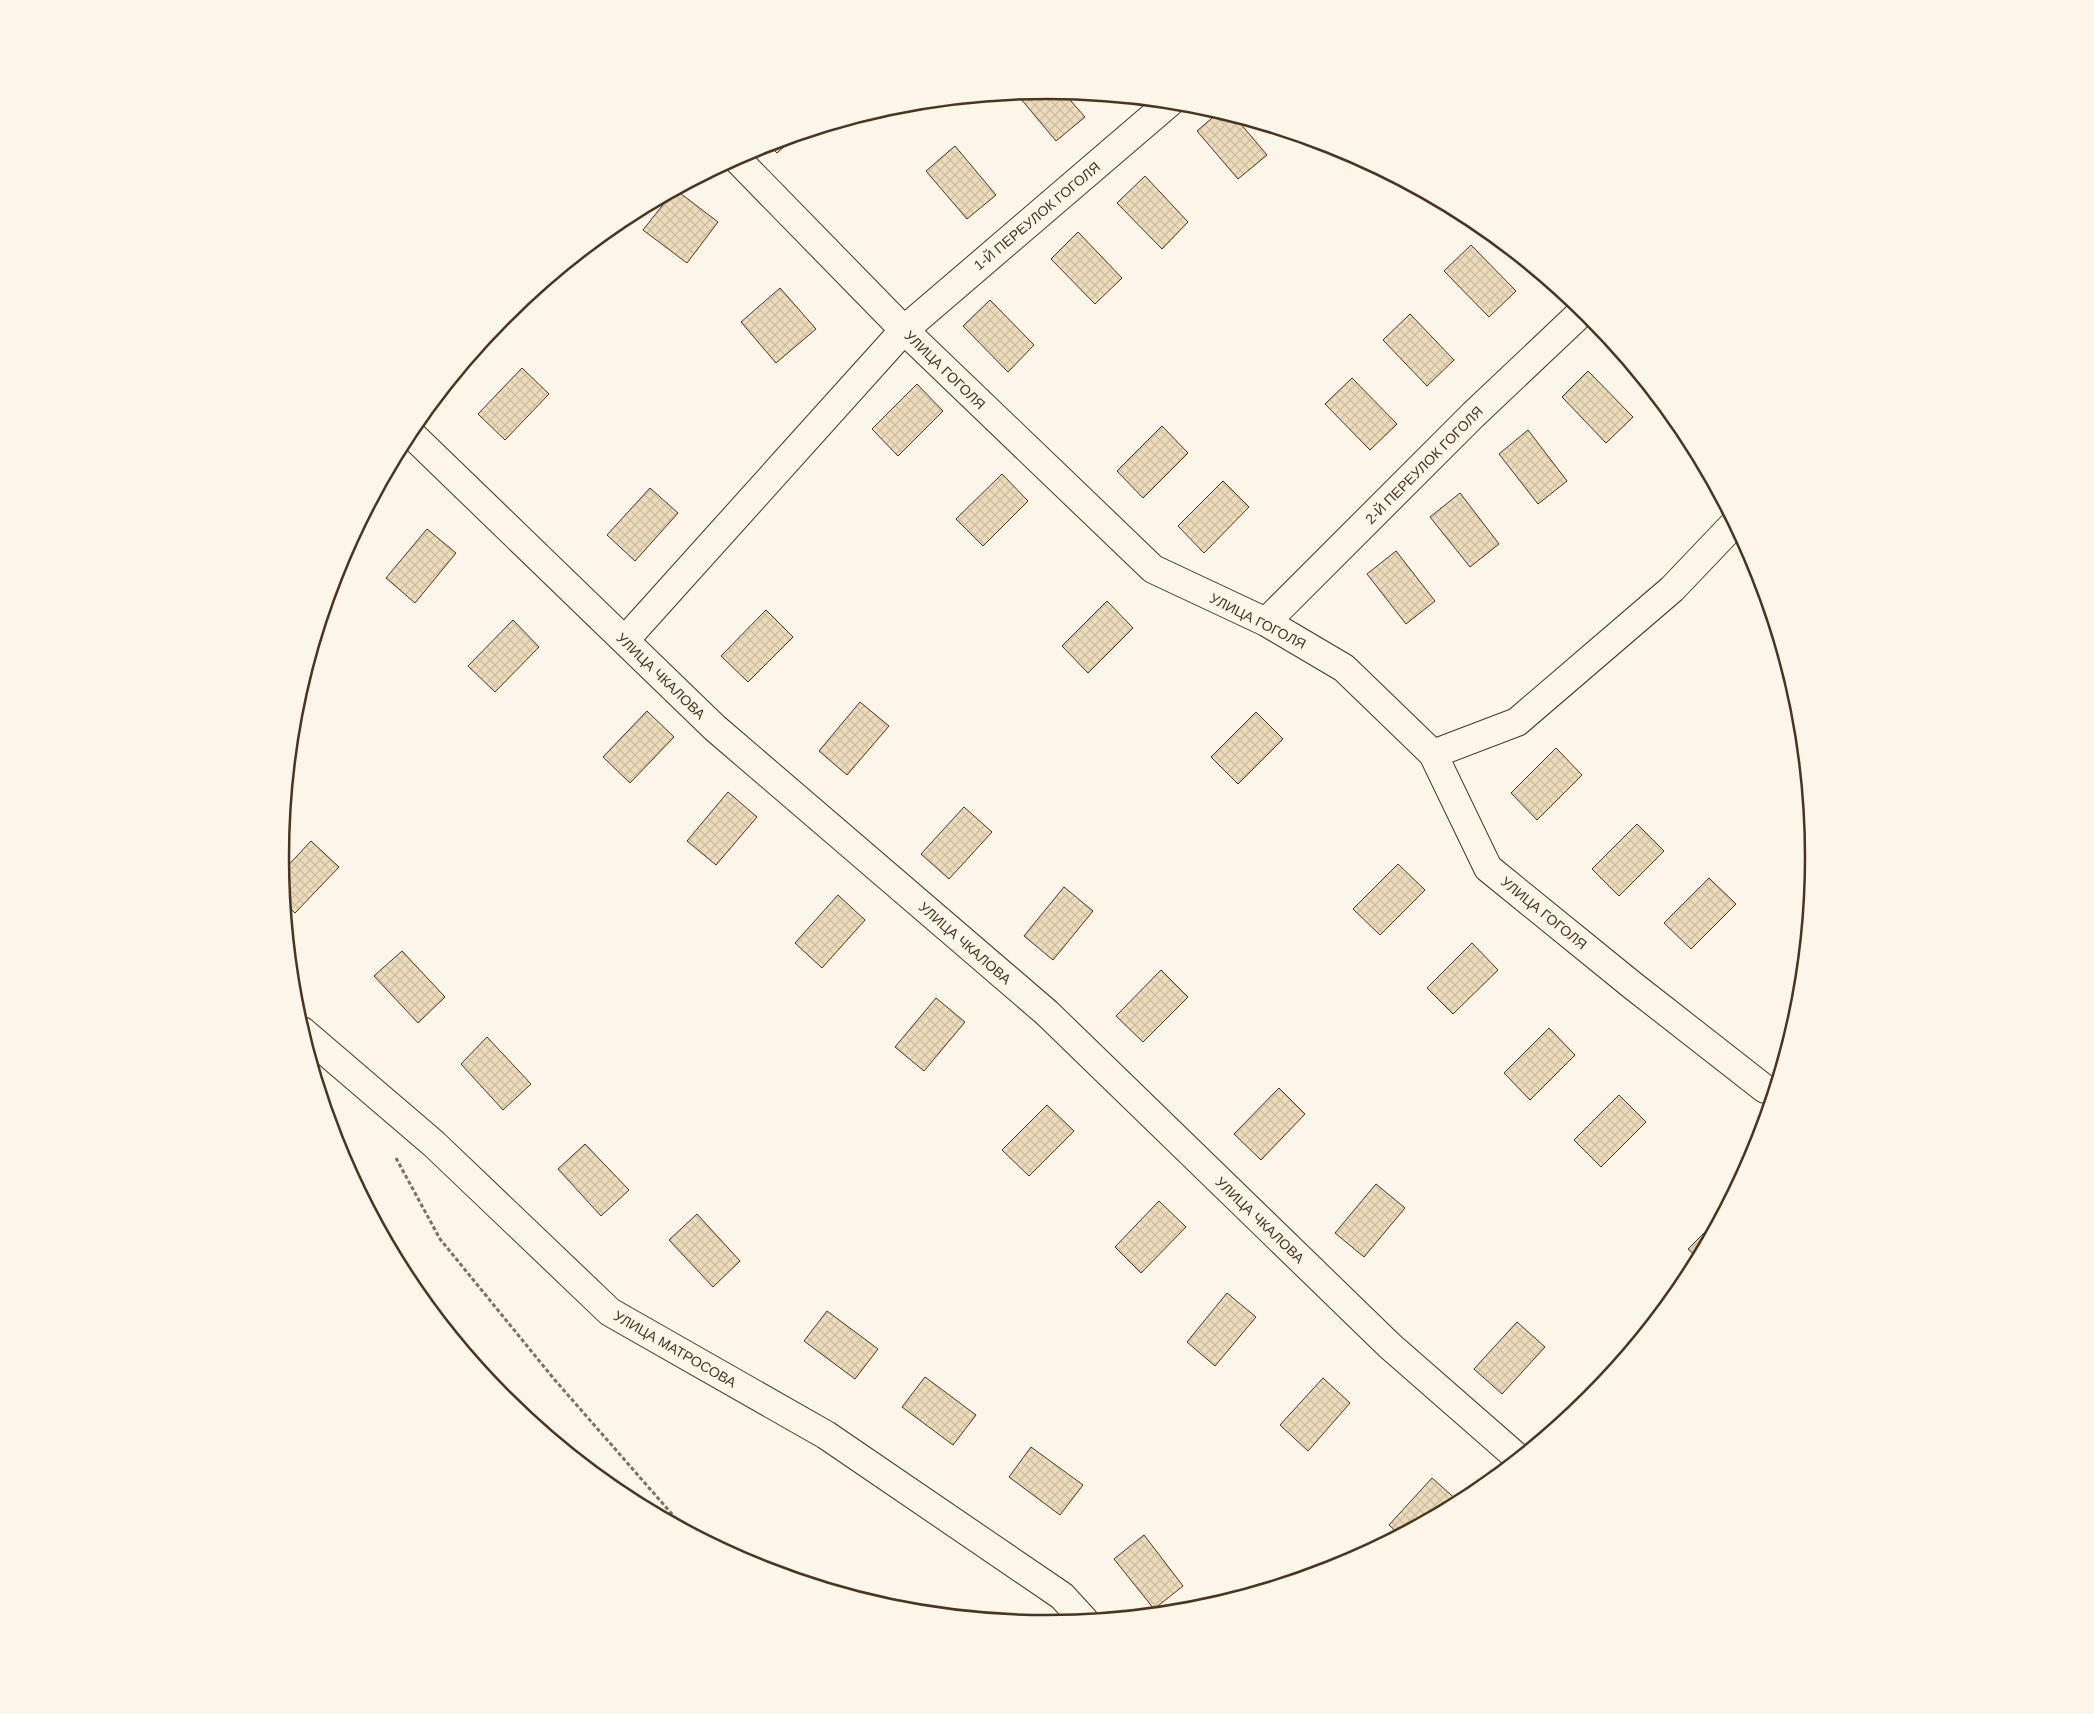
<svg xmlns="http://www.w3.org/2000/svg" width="2094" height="1714" font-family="Arial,sans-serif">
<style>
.building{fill:url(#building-cross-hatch);stroke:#4a3520}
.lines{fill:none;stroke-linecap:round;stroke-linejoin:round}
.minor-casing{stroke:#4a3520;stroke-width:30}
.path{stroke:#7f6f5c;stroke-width:3;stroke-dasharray:4 2.5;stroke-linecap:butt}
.minor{stroke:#fbf6e9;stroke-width:28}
.labels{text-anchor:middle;stroke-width:4;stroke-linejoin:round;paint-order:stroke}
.street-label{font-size:14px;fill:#4a3520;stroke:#fbf6e9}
.rim{fill:none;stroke:#4a3520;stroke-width:2.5}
</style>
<defs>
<pattern id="building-cross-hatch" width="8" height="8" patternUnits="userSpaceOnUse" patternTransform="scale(1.25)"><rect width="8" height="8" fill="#ecdcbc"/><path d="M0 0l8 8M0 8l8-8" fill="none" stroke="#ccbda1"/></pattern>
</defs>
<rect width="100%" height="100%" fill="#fbf6e9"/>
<path class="building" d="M1047 90 1063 92 1085 117 1056 141 1016 93Z
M1219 112 1234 116 1267 155 1238 179 1197 131Z
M796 136 777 153 768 144Z
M955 146 996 195 967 219 926 171Z
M1145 176 1188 222 1162 249 1117 203Z
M676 190 718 222 687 263 643 230 673 192Z
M1078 232 1122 278 1095 304 1051 259Z
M1471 245 1516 291 1489 317 1444 271Z
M780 288 816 329 776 363 741 322Z
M990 300 1034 345 1008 372 963 326Z
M1410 314 1454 360 1427 386 1383 340Z
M522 368 549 394 505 440 478 414Z
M1588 371 1633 417 1606 443 1562 397Z
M1352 378 1397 424 1370 450 1325 404Z
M917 384 943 411 898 456 872 429Z
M1162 426 1188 453 1143 498 1117 471Z
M1528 430 1567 481 1538 504 1499 454Z
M1002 474 1028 501 983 546 956 519Z
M1223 481 1249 507 1204 553 1178 526Z
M650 488 678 513 635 561 607 535Z
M1460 493 1499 544 1470 567 1430 517Z
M427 529 456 553 415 603 386 578Z
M1396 551 1435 601 1406 624 1367 574Z
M1107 601 1133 628 1088 673 1062 646Z
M766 610 793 637 748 682 721 656Z
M513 620 539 647 495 692 468 666Z
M860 702 889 726 847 775 819 751Z
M647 711 674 737 630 783 603 757Z
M1256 712 1283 739 1238 784 1211 757Z
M1556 748 1582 775 1537 820 1511 793Z
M728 792 757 817 716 865 687 841Z
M964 807 992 832 949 879 921 854Z
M1637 824 1664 851 1619 896 1592 869Z
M311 841 339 867 295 913 285 904 282 872Z
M1398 864 1425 890 1380 935 1353 909Z
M1709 878 1736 904 1691 949 1664 923Z
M1064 887 1093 911 1053 960 1024 936Z
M838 895 865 920 822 968 795 943Z
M1472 943 1498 970 1453 1014 1427 988Z
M402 951 445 997 418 1023 374 976Z
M1161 970 1188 997 1143 1042 1116 1016Z
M936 998 965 1022 924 1071 895 1047Z
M1549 1028 1575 1055 1530 1100 1504 1073Z
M487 1037 531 1084 503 1110 461 1064Z
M1279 1088 1305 1114 1261 1160 1234 1134Z
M1619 1095 1646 1122 1601 1167 1574 1140Z
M1047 1105 1074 1131 1029 1176 1002 1150Z
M585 1144 629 1190 601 1216 558 1169Z
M1376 1184 1405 1208 1364 1257 1335 1233Z
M1159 1201 1186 1227 1141 1273 1115 1247Z
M697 1214 740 1261 713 1287 669 1240Z
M1720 1217 1698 1258 1688 1249Z
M1227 1293 1256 1317 1215 1366 1187 1342Z
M827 1311 878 1349 855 1379 804 1341Z
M1517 1322 1545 1347 1502 1394 1474 1369Z
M925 1377 976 1415 953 1445 902 1407Z
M1323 1378 1350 1403 1308 1451 1280 1425Z
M1596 1387 1598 1388 1589 1400 1572 1414Z
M1031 1447 1083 1485 1060 1515 1009 1477Z
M1432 1478 1459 1502 1399 1534 1389 1525Z
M1144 1535 1183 1586 1154 1609 1114 1559Z"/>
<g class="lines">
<defs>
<path id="minor" d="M736 158 904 330 1153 569 1266 622 1344 668 1433 754 1488 868 1632 985 1765 1089
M409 432 715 728 1047 1013 1390 1346 1518 1458
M1266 622 1473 415 1584 310
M625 640 904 330 1170 102
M1433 754 1517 722 1672 589 1734 524
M302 1031 434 1144 610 1312 826 1435 1062 1596 1084 1620"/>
</defs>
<use href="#minor" class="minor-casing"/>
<path class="path" d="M396 1158 440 1239 554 1379 685 1529"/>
<use href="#minor" class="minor"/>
</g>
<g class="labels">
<g class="street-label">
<text transform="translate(1037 216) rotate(-40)" y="5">1-Й ПЕРЕУЛОК ГОГОЛЯ</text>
<text transform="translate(945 370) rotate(44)" y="5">УЛИЦА ГОГОЛЯ</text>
<text transform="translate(1424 465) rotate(-45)" y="5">2-Й ПЕРЕУЛОК ГОГОЛЯ</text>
<text transform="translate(1258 621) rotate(27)" y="5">УЛИЦА ГОГОЛЯ</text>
<text transform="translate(661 676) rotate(44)" y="5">УЛИЦА ЧКАЛОВА</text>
<text transform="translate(1544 913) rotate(39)" y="5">УЛИЦА ГОГОЛЯ</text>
<text transform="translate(965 943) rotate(41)" y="5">УЛИЦА ЧКАЛОВА</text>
<text transform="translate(1260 1220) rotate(44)" y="5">УЛИЦА ЧКАЛОВА</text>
<text transform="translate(675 1349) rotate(30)" y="5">УЛИЦА МАТРОСОВА</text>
</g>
</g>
<path d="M0 0H2094V1714H0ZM289 857a758 758 0 1 1 1516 0a758 758 0 1 1-1516 0Z" fill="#fbf6e9" fill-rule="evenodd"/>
<path class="rim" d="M289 857a758 758 0 1 1 1516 0a758 758 0 1 1-1516 0Z"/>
</svg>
